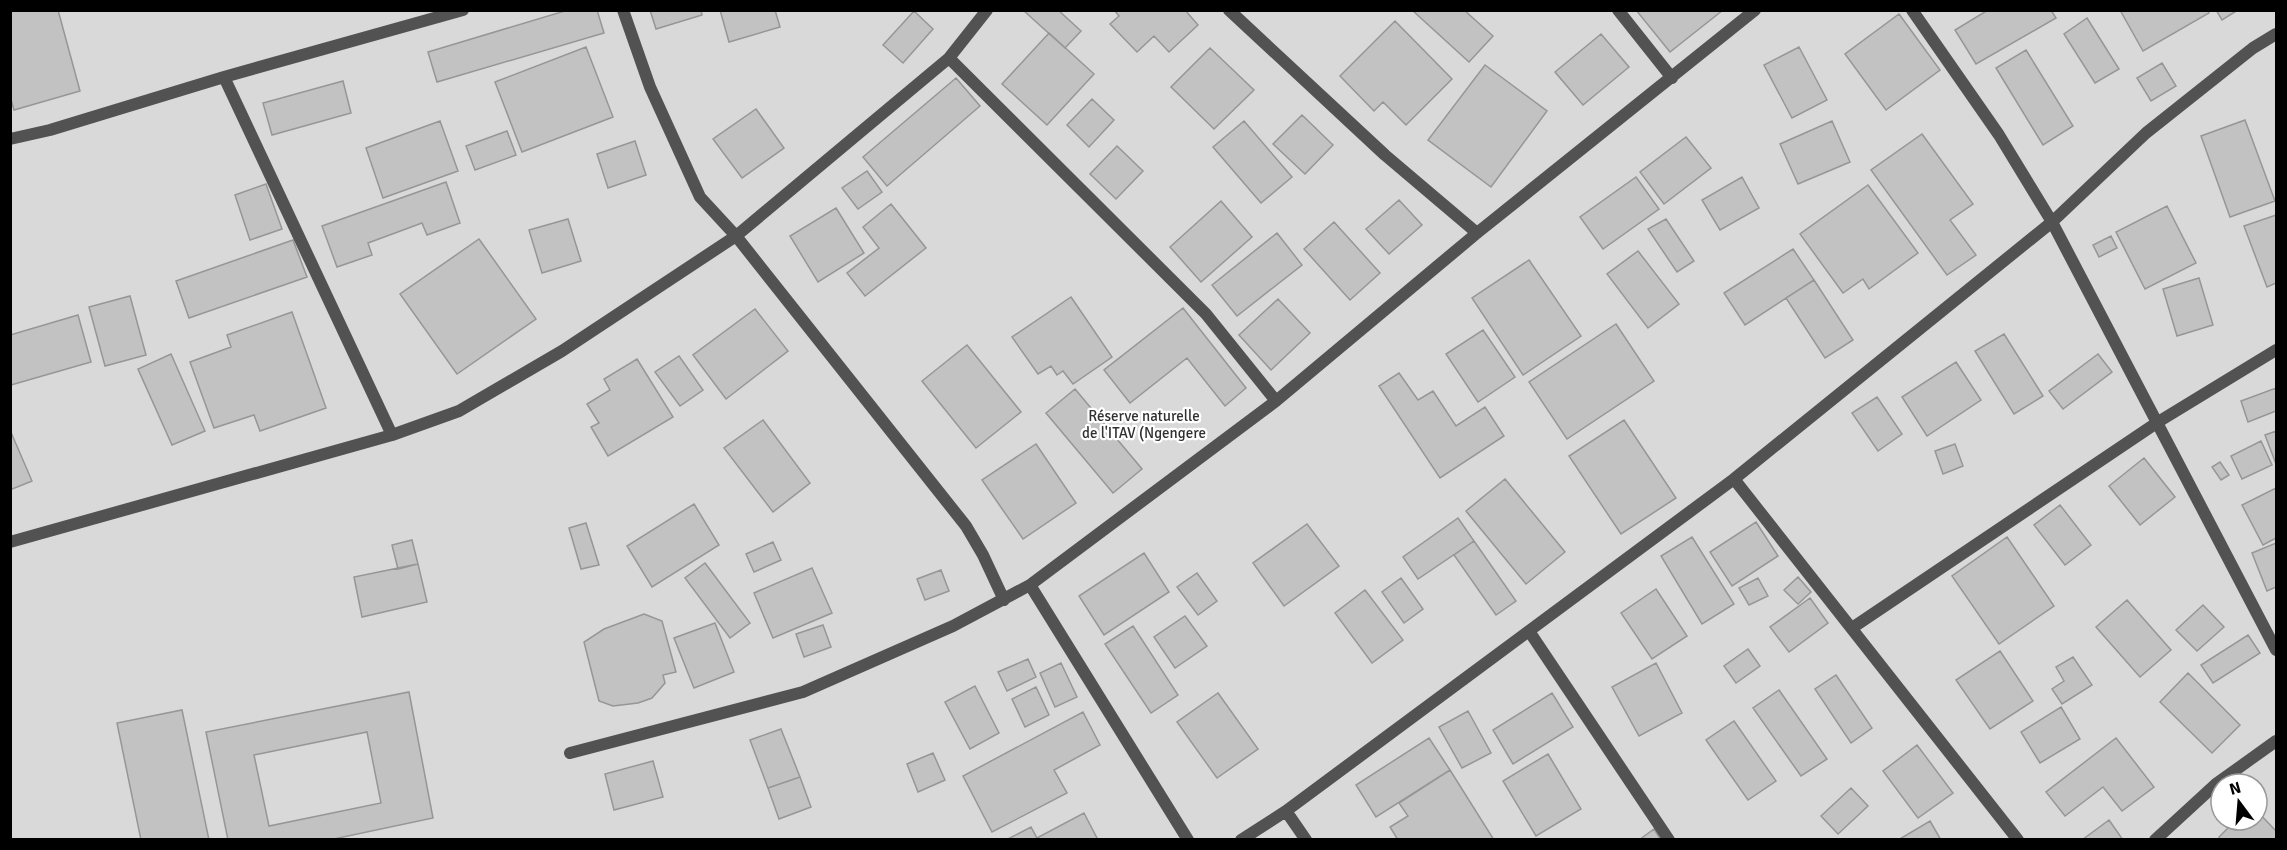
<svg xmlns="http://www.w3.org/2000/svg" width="2287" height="850" font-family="Signika,sans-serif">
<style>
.green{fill:#d9d9d9;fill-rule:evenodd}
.building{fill:#c2c2c2;stroke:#969696;stroke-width:1.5;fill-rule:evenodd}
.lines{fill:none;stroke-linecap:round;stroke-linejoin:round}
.street{stroke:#525252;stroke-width:12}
.labels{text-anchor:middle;stroke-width:4.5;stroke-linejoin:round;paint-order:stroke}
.park-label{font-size:15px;fill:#303030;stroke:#fff}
</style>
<rect width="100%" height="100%" fill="#fff"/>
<path class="green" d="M10 11H2276V839H11ZM2221 784H2257V820H2221Z"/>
<path class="building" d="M10 10H58L80 91 14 110 10 96Z
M568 10H597L604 33 437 82 428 52Z
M650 10H701L702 15 656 29Z
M720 10H775L780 27 729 42Z
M1023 10H1058L1081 31 1065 48Z
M1114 10H1185L1198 25 1169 52 1154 36 1137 52 1110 24 1119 16Z
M1412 10H1464L1493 36 1469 62Z
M1636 10H1723L1670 52Z
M1988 10H2051L2056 18 1976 64 1955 30Z
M2120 10H2208L2209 13 2143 51Z
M2216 10H2238L2222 20Z
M914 11 933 29 903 63 883 45Z
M1899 14 1940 70 1886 110 1845 54Z
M2087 18 2119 69 2095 83 2064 34Z
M1395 21 1452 79 1406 125 1383 102 1374 111 1340 76Z
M1049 33 1094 74 1047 125 1002 84Z
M1601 34 1629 67 1583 105 1555 72Z
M586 47 613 117 522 152 495 82Z
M1799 47 1827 100 1792 118 1764 65Z
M1210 48 1254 90 1214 129 1171 87Z
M2026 50 2073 126 2043 145 1996 68Z
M2162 63 2176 86 2151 101 2137 78Z
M1485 65 1547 111 1491 187 1428 140Z
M956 78 980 106 887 186 863 157Z
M343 81 351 113 272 135 263 103Z
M1092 99 1114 120 1089 147 1067 125Z
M756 109 784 148 742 178 713 139Z
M1302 115 1333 145 1305 174 1273 144Z
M2245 120 2275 201 2230 217 2201 136Z
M440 121 458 171 383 198 366 148Z
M1244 121 1292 177 1261 203 1213 147Z
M1832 121 1850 162 1798 184 1780 144Z
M507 131 516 155 475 170 466 146Z
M1922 134 1973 204 1950 220 1976 255 1947 275 1871 170Z
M1686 137 1711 168 1664 204 1640 172Z
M635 141 646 175 608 188 597 154Z
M1117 146 1143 171 1116 199 1090 174Z
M867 171 882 192 858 209 842 188Z
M1636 177 1659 209 1603 249 1580 217Z
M1742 177 1759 208 1720 230 1702 200Z
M446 182 460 223 427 235 422 223 368 243 372 255 337 267 322 226Z
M266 184 282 229 250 240 235 195Z
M1868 185 1918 253 1869 289 1863 279 1843 293 1800 234Z
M1399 200 1422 225 1389 254 1366 229Z
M1221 201 1252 237 1201 282 1170 247Z
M891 204 926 248 865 296 847 273 879 248 863 227Z
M2167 206 2196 263 2145 289 2116 232Z
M836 208 864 253 818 282 790 236Z
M2276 215V283L2267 287 2244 226Z
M568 219 581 261 542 273 529 230Z
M1666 219 1694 261 1677 272 1648 229Z
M1334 222 1380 273 1350 300 1304 249Z
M1277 233 1302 265 1237 316 1212 285Z
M2111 236 2117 248 2099 257 2093 245Z
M479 239 536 319 457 374 400 294Z
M293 240 307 277 189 318 176 281Z
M1793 249 1814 280 1745 325 1724 293Z
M1638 251 1679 304 1648 328 1607 274Z
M1529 260 1581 336 1523 375 1472 298Z
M2199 278 2213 325 2177 336 2163 289Z
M1814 280 1853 340 1825 358 1786 298Z
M130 296 146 355 105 366 89 307Z
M1071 297 1112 357 1073 384 1063 371 1057 375 1051 366 1038 374 1012 337Z
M1278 299 1310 333 1271 370 1239 335Z
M1183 308 1246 388 1225 406 1187 358 1130 403 1104 370Z
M755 309 788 351 726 399 693 355Z
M292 312 326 408 260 431 254 415 214 428 190 362 231 347 227 335Z
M78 315 91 362 11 385 10 335Z
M1616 324 1654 381 1567 439 1529 382Z
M1483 330 1515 377 1478 402 1446 354Z
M2004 334 2043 396 2014 414 1975 351Z
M967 345 1021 412 976 448 922 381Z
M171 354 205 431 172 445 138 369Z
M2098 354 2112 372 2063 409 2049 391Z
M679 356 703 390 680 406 655 372Z
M637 359 673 417 608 456 591 427 599 423 587 404 610 390 604 379Z
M1956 362 1981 400 1927 436 1902 397Z
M1399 373 1418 400 1433 391 1456 426 1485 407 1504 436 1440 478 1379 386Z
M2276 388V411L2248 422 2241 401Z
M1075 389 1142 469 1113 493 1046 413Z
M1877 397 1902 434 1878 451 1852 413Z
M763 420 810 483 773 512 724 448Z
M1624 420 1676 498 1621 534 1569 456Z
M10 430 32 481 10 490Z
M2276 431V464L2265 435Z
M2261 441 2272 465 2242 479 2231 456Z
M1036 444 1076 503 1023 539 982 480Z
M1955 444 1963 466 1943 474 1935 451Z
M2144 458 2175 497 2140 525 2109 486Z
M2220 462 2229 475 2221 480 2212 467Z
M1505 479 1565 552 1526 584 1466 511Z
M2276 488V538L2263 545 2242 505Z
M694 504 719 545 652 587 627 546Z
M2060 505 2091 545 2065 565 2034 525Z
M1458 518 1474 541 1418 579 1403 557Z
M1756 522 1778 556 1732 586 1710 552Z
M586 523 599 565 581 569 569 528Z
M1307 524 1339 566 1284 606 1253 563Z
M1692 537 1734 604 1702 624 1661 556Z
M2007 537 2054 606 1999 644 1952 576Z
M412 540 418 564 398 569 392 545Z
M1474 541 1516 601 1496 615 1454 555Z
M773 542 781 560 754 572 746 554Z
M2276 543V587L2267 591 2252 553Z
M1144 553 1169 592 1104 635 1079 596Z
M705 563 750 623 730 638 685 578Z
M418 564 427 602 362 617 354 577Z
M812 568 832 613 773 638 754 593Z
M941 570 949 591 925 600 917 579Z
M1197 573 1217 601 1198 615 1177 587Z
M1798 577 1811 592 1798 604 1784 590Z
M1401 578 1423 609 1404 623 1382 592Z
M1758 578 1768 596 1749 605 1739 588Z
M1656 589 1687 636 1652 659 1621 613Z
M1365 590 1403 640 1372 663 1335 613Z
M1810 598 1828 623 1789 652 1770 627Z
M2127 600 2171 650 2140 677 2096 627Z
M2203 605 2224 627 2197 651 2176 630Z
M644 614 662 621 676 672 663 675 665 683 652 698 638 703 613 706 599 701 584 642 604 629Z
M1185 616 1207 646 1175 668 1154 637Z
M715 623 734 672 694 688 674 638Z
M823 625 831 647 804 657 796 634Z
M1133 626 1178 695 1151 713 1105 644Z
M2248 635 2260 653 2213 683 2201 665Z
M1748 649 1760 666 1736 683 1724 666Z
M2000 651 2033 701 1990 729 1956 680Z
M2073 657 2092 685 2062 704 2052 689 2064 681 2056 667Z
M1028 659 1036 677 1007 691 998 672Z
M1061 663 1077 697 1055 707 1040 673Z
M1656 663 1682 713 1639 736 1612 687Z
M2188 673 2240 725 2212 753 2160 702Z
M1836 675 1872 728 1851 743 1815 689Z
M975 686 999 733 970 749 945 702Z
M1036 687 1049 715 1025 727 1012 699Z
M1779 690 1827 759 1801 776 1753 708Z
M409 692 433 818 329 840H228L206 732ZM367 732 381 803 269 826 254 755Z
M1218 693 1258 749 1217 778 1177 722Z
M1552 693 1573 727 1513 764 1493 730Z
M2061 707 2080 739 2040 763 2021 732Z
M182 710 209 840H141L117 723Z
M1468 711 1491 753 1462 768 1439 727Z
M1083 712 1100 745 1054 770 1067 793 992 832 963 776Z
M1734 721 1776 781 1748 800 1706 740Z
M781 729 800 777 768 788 750 740Z
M1429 738 1450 770 1376 817 1356 785Z
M2116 738 2154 787 2122 811 2103 787 2065 816 2046 792Z
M1917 745 1953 793 1918 818 1883 771Z
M933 753 945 780 918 792 907 764Z
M1548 754 1581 809 1536 836 1503 781Z
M653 761 663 797 614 810 605 774Z
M1450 770 1494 840H1398L1390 827 1408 816 1399 803Z
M800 777 811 807 779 819 768 788Z
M1851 788 1868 806 1838 834 1821 816Z
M2257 811 2276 831V840H2221L2219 837 2236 820H2257Z
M1084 813 1098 840H1006L1031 827 1037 838Z
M2109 820 2123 840H2082Z
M1930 821 1941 840H1898Z
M1654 829 1661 840H1639Z"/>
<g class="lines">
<path class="street" d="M623 10 650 87 700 197 736 236 966 526 983 555 1004 600
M1229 10 1385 155 1477 233
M1618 10 1672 78
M1912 10 1999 135 2052 222 2276 650
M949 58 1206 314 1276 401
M224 77 392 435
M10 139 50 130 224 77 463 10
M1734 479 2018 840
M10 542 392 435 459 411 562 351 736 236 949 58 987 10
M1030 585 1188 840
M1852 628 2158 422 2276 350
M1529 631 1669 840
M570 753 803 692 953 626 1030 585 1276 401 1477 233 1755 10
M1286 811 1306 840
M1241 840 1286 811 1734 479 2052 222 2146 133 2253 48 2276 34
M2155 840 2216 784 2276 741"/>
</g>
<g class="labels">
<g class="park-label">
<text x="1144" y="421">Réserve naturelle<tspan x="1144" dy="17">de l'ITAV (Ngengere</tspan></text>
</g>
</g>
<rect width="2287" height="850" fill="none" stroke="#000000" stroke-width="24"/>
<g transform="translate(2239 802) rotate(344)"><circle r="28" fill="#ffffff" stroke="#999999" stroke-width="1.5"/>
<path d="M0-4.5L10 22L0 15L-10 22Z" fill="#000000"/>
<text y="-9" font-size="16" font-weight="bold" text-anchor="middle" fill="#000000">N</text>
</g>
</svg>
